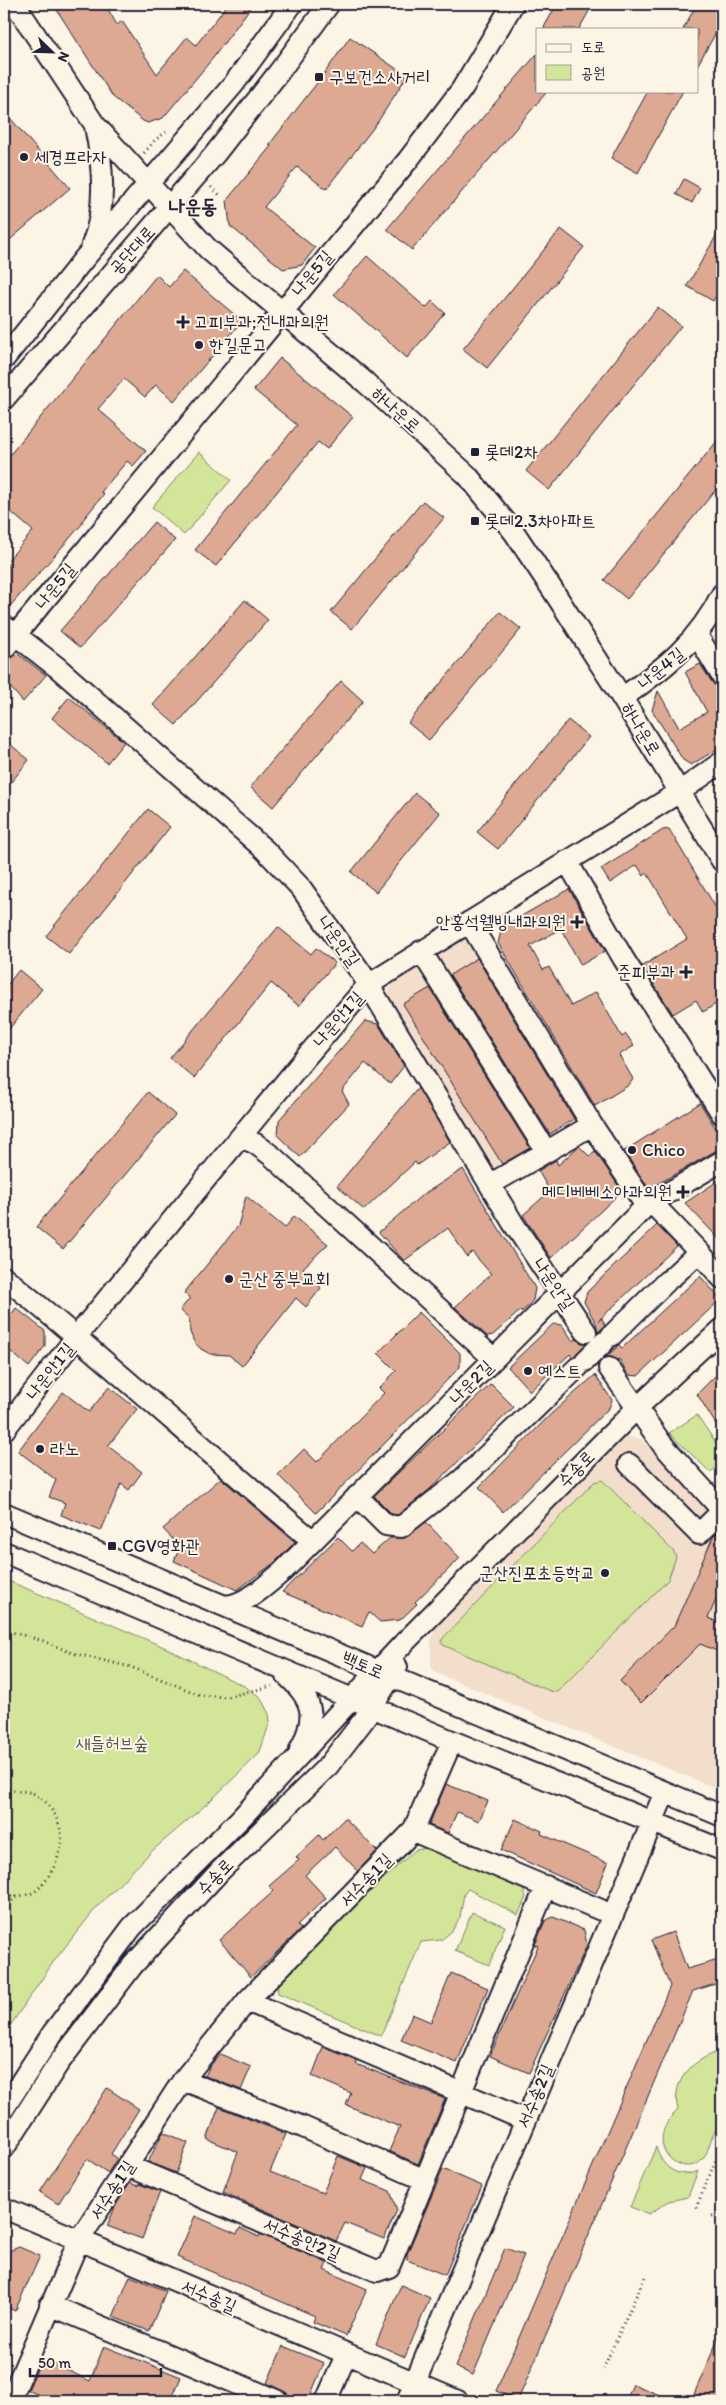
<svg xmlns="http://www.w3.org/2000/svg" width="726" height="2405" font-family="Itim,'Poor Story',sans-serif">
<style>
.built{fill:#f3decc}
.green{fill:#d3e599;stroke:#7a846a}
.building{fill:#dea992;stroke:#22223b}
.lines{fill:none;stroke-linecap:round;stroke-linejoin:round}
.minor-casing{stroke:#22223b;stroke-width:24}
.path{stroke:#22223b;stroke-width:3;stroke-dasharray:1 4;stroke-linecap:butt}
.minor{stroke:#fcf5e5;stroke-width:20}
.poi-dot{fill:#22223b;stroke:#fcf5e5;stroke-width:2}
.labels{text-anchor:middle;stroke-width:4;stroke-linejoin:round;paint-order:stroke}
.poi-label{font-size:18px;fill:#22223b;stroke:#fcf5e5;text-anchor:start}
.street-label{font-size:18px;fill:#22223b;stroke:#fcf5e5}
.park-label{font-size:18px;fill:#4e5352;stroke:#fcf5e5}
.quarter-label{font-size:20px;font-weight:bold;fill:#22223b;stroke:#fcf5e5}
</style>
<rect width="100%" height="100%" fill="#fcf5e5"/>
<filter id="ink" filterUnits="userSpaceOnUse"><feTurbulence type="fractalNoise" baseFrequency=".02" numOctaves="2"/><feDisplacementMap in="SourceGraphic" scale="10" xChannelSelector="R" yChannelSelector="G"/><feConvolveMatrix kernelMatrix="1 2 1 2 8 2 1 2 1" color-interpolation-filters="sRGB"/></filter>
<g filter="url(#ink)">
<path class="built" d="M465 937 472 938 582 1122 495 1171 389 1001 387 995 393 982 435 954Z
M624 1436 641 1439 722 1520V1791L436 1673 431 1667V1640L436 1626Z"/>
<path class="green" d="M199 452 231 480 184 535 152 507Z
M697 1415 722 1452V1464L710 1472 669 1433Z
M602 1480 674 1552 676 1557 668 1580 557 1692 550 1691 443 1645 441 1642 443 1638 594 1482Z
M4 1579 164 1647 246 1687 260 1697 269 1714 270 1722 259 1754 209 1802 153 1850 96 1908 54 1961 4 2035Z
M427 1848 522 1886 526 1897 518 1915 468 1889 464 1894 460 1917 452 1931 441 1940 421 1942 381 2036 278 1993 276 1978 415 1850Z
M472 1912 505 1926 489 1965 455 1951Z
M722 2051C722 2071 726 2094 722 2113 721 2121 715 2130 712 2138 709 2144 707 2155 703 2159 684 2181 638 2147 678 2110 670 2080 694 2058 722 2051Z
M656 2147C661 2166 677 2180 698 2171L688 2197 669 2201 649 2214 630 2207Z"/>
<path class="building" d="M53 4H105L117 25 122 21 157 74 187 37 196 45 228 4H253L213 58 163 118 148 123 143 121 113 97Z
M557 4H593L579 29H543Z
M697 4H722V22L697 66V29H683Z
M350 37 407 76 377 123 326 189 297 167 264 207 315 248 302 265 283 269 230 226 227 200 271 146 269 145 324 74Z
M537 54V91L546 93 412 250 387 229Z
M648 91H683L638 173 611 158Z
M11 119 70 188 4 245V126Z
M684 179 700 188 692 203 676 194Z
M722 226V285L713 301 687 286Z
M561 229 584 247 487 368 463 349Z
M367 256 426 308 432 301 445 313 407 358 334 294Z
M183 271 242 321 174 401 156 385 145 397 124 379 98 409 146 451 133 466 127 461 101 492 104 494 82 521 83 523 4 613V569L10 562 8 560 33 531 4 506V462L157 275 169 287Z
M658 307 681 326 549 490 526 471Z
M280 358 353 417 327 449 318 442 216 566 195 550 297 425 254 390Z
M722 435V482L627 599 604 580Z
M423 501 444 518 352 629 331 612Z
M154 522 175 540 80 648 60 631Z
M245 600 268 620 176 725 153 705Z
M500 612 521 629 429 740 408 723Z
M18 654 46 675 23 702 4 680V663Z
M700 664 712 682 719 687 722 693V746L691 765 683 760 652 710 658 691 679 728 707 712 685 672Z
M341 681 363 701 273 807 250 787Z
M69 697 124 742 107 763 52 718Z
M568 720 589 737 498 849 477 832Z
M4 739 29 760 4 791Z
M415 793 440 813 376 892 351 872Z
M148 809 170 827 69 954 46 936Z
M669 829 722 918V1000L703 1012 696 1000 673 1014 642 966 687 939 647 873 644 876 637 865 610 883 601 869 663 830Z
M569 889 605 951 581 965 561 929 530 946 543 970 549 967 571 1006 596 992 622 1037 626 1034 634 1046 619 1055 633 1079 629 1085 595 1106 498 943 502 927Z
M278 927 311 954 316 948 335 963 299 1006 271 983 194 1078 170 1058Z
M477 958 574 1119 550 1134 450 975Z
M19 970 42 989 4 1035V989Z
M430 988 530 1148 502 1164 403 1004Z
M365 1021 378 1024 404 1066 390 1084 365 1063 342 1091 349 1104 300 1157 278 1136 279 1120Z
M418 1088 450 1142 417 1165 415 1162 364 1210 337 1186Z
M148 1092 175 1115 63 1249 36 1227Z
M700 1103 721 1137 717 1150 649 1189 624 1151Z
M579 1146 589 1156 595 1151 622 1191 551 1258 523 1215 550 1191 538 1171 556 1160 558 1165Z
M463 1169 535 1288 533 1300 529 1305 522 1312 521 1310 493 1335 487 1336 455 1307 491 1274 472 1252 467 1257 448 1228 404 1261 379 1232 421 1196Z
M722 1178V1242L685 1203Z
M246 1196 285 1228 294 1216 328 1244 303 1268 321 1288 306 1307 296 1298 242 1366 229 1355 210 1354 201 1349 194 1342 190 1332 189 1318 180 1310 190 1298 184 1293 238 1226Z
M657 1225 677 1246 598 1321 602 1318 605 1326 598 1332 596 1323 584 1302 587 1292Z
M700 1276 721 1299 638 1376 628 1375 620 1360 606 1357 619 1345 622 1348Z
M16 1308 45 1331V1346L29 1367 4 1346V1309L11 1315Z
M419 1312 460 1353V1367L316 1513 278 1475 304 1449 317 1462 384 1393 379 1388 396 1371 378 1353Z
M553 1324 562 1325 573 1341 576 1339 586 1344 575 1356 572 1357 570 1354 530 1391 508 1367Z
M722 1369V1434L697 1394Z
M595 1375 612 1400 609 1408 503 1512 479 1487 551 1414Z
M491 1384 514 1407 430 1489 398 1515 392 1514 374 1496Z
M109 1387 137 1409 108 1446 142 1472 129 1490 121 1484 101 1531 61 1515 65 1503 49 1497 56 1480 18 1451 63 1392 89 1412Z
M221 1478 295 1542 274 1563 237 1590 174 1561 180 1547 163 1529Z
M426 1522 460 1558 415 1602 417 1604 400 1620 380 1622 369 1612 362 1626 282 1592 338 1537 352 1551 360 1543 372 1554 390 1538H404Z
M722 1528V1586L708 1618 722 1624V1653L700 1644 641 1703 620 1681 674 1626 713 1537Z
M446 1784 488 1801 479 1821 457 1812 448 1833 429 1825Z
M345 1818 377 1851 358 1871 335 1847 305 1875 326 1898 297 1925 301 1929 251 1977 219 1940 274 1891 269 1886 299 1860 296 1857 319 1835 323 1840Z
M515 1819 542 1831 541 1834 608 1863 596 1893 501 1850Z
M553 1917 584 1930 587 1945 529 2073 490 2056 538 1946 535 1945 545 1921Z
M673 1932 687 1969 722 1959V1982L693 1991 518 2400 496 2391 670 1986 651 1940Z
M451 1973 488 1988 457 2063 401 2040 412 2014 431 2022Z
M323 2047 357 2061 356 2064 445 2099 418 2164 389 2151 400 2127 346 2105 351 2093 312 2076Z
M220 2054 251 2067 241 2090 205 2076 210 2066Z
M107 2088 139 2109 111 2154 117 2158 108 2173 87 2159 58 2204 40 2192Z
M219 2107 286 2134 270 2172 323 2193 338 2156 367 2168 362 2180 390 2191 397 2210 384 2239 345 2223 336 2241 223 2192 238 2152 207 2139Z
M163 2132 188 2143 176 2173 148 2162Z
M443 2169 482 2186 445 2275 407 2260V2254Z
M130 2183 138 2186 139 2184 160 2192 142 2239 107 2226 116 2205Z
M195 2216 237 2234 240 2228 259 2237 260 2234 327 2263 324 2270 367 2289 346 2336 313 2322 315 2316 177 2257Z
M19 2247 40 2256 15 2311 4 2306V2253Z
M505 2248 524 2255 473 2375 455 2367Z
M130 2276 166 2291 149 2331 113 2317Z
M401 2285 430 2298 405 2357 376 2344Z
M722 2330V2391L718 2401H691Z
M104 2346 181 2377 171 2401H139L125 2395 123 2401H52L28 2390 42 2358 90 2381Z
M283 2346 324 2363 308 2401H290L287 2393 267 2383Z
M633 2384 674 2401H626Z"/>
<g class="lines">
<defs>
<path id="minor" d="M15 4 95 125 208 249 366 383 467 475 514 532 554 592 622 698 722 861
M92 245C107 207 103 165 95 126
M4 359 83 260 233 85 292 4
M4 399 215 154 279 72 329 4
M4 626 58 668 265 850 301 888 362 974 513 1223 586 1332
M697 635 722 676
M4 649 408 160 462 89 513 4
M622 698C666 667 698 642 722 594
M567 861 623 958 722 1114
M469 922 592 1125 646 1206
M421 951 546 1151
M241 1137 256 1144 272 1156 494 1359
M491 1184 592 1125
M652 1203 699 1252 673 1276
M699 1252 722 1278
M4 1277C109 1362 209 1454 313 1541
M611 1336 667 1281
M585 1361 604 1342
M609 1368 662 1444 722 1510
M4 1430 77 1336 306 1057 368 985 678 793 722 762
M480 1462 578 1367
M629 1464 699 1534 722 1511
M357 1496 386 1525 401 1527 460 1481 474 1468
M4 1513 722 1816
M4 1552 452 1741 722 1850
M225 1606C246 1605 266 1585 282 1572L646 1206 722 1161
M285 1674C313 1699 318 1715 300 1750
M413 1831 452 1741
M247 2001 525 2120
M183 2080 303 2127 425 2180
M4 2108 52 2034 132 1927 241 1818 401 1646 637 1408 722 1329
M4 2148 58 2064 133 1965 220 1871 328 1766 366 1717 397 1667
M128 2166 377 2271 389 2267 546 1886
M4 2208 458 2401
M50 2305 278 2401
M10 2401 79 2240 183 2080 247 2001 413 1831 601 1910
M326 2401 346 2355
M407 2401 665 1792"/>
</defs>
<use href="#minor" class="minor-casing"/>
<path class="path" d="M144 153 155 140 166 132
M211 187 222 197
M4 1630 44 1641 72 1653 131 1667 200 1695 227 1697 272 1686
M4 1787C20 1795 30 1786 45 1802 53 1809 59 1822 61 1832 65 1850 49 1883 34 1892 25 1897 14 1896 4 1895
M4 1907 17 1897
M696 2208 722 2145
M712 2216 722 2213
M603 2369 646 2274"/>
<use href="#minor" class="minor"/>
</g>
</g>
<g class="poi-dot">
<rect x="314" y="72" width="10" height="10" rx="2.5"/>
<circle cx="24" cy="157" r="5"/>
<path d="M180.5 314.5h5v5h5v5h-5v5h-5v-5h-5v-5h5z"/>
<circle cx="199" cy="345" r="5"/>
<rect x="470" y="447" width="10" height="10" rx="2.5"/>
<rect x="470" y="516" width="10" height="10" rx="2.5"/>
<path d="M574.5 914.5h5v5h5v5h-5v5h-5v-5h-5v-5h5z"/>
<path d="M683.5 964.5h5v5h5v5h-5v5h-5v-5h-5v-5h5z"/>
<circle cx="632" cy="1150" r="5"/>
<path d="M680.5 1184.5h5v5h5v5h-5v5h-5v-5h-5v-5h5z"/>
<circle cx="229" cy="1279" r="5"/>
<circle cx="528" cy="1371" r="5"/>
<circle cx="40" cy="1449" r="5"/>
<rect x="107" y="1541" width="10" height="10" rx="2.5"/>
<circle cx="605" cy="1573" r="5"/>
</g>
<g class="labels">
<g class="poi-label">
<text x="329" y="83">구보건소사거리</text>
<text x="34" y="163">세경프라자</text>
<text x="194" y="328">고피부과;전내과의원</text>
<text x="209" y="351">한길문고</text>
<text x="485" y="458">롯데2차</text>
<text x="485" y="527">롯데2.3차아파트</text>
<text x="566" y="928" text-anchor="end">안홍석웰빙내과의원</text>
<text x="675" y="978" text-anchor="end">준피부과</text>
<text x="642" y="1156">Chico</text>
<text x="672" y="1198" text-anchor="end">메디베베소아과의원</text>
<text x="239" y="1285">군산 중부교회</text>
<text x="538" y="1377">예스트</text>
<text x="50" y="1455">라노</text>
<text x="122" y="1552">CGV영화관</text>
<text x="595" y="1579" text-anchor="end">군산진포초등학교</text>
</g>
<g class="street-label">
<text transform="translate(132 250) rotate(-48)" y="6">공단대로</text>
<text transform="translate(312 273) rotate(-50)" y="6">나운5길</text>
<text transform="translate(396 410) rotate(42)" y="6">하나운로</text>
<text transform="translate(55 586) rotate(-51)" y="6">나운5길</text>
<text transform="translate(661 668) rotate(-39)" y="6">나운4길</text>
<text transform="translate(641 729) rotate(59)" y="6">하나운로</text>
<text transform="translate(339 941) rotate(55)" y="6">나운안길</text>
<text transform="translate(338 1019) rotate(-49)" y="6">나운안1길</text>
<text transform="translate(554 1284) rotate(56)" y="6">나운안길</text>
<text transform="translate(50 1371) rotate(-52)" y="6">나운안1길</text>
<text transform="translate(471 1382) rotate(-45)" y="6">나운2길</text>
<text transform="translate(576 1469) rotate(-45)" y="6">수송로</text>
<text transform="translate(363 1665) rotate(23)" y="6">백토로</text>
<text transform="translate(215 1877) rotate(-46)" y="6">수송로</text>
<text transform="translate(366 1880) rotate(-46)" y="6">서수송1길</text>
<text transform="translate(535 2096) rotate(-67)" y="6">서수송2길</text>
<text transform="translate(112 2190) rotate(-57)" y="6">서수송1길</text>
<text transform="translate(302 2239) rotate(23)" y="6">서수송안2길</text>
<text transform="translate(209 2296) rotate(23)" y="6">서수송길</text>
</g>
<g class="park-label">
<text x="112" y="1749">새들허브숲</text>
</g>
<g class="quarter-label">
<text x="193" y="213">나운동</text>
</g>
</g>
<rect width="726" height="2405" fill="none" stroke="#fcf5e5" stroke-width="20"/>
<rect x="10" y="10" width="706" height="2385" fill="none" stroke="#22223b" stroke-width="2" filter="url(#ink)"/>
<rect x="536" y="28" width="162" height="65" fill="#fcf5e5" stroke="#a5a1a1"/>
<rect x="546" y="44" width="25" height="8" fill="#fcf5e5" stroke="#a5a1a1"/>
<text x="581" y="52" font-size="15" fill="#22223b">도로</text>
<rect x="546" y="65" width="25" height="15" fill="#d3e599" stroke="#a5a1a1"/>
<text x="581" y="78" font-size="15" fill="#22223b">공원</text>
<g transform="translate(52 52) rotate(113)" stroke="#fcf5e5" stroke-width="4" paint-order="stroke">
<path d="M0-4L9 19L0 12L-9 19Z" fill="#22223b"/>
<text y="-8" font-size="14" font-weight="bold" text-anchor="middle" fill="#22223b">N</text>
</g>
<path d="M30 2368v8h131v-8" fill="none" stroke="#22223b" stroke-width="2.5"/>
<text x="38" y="2368" font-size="15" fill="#22223b" stroke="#fcf5e5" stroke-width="4" paint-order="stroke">50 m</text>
</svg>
